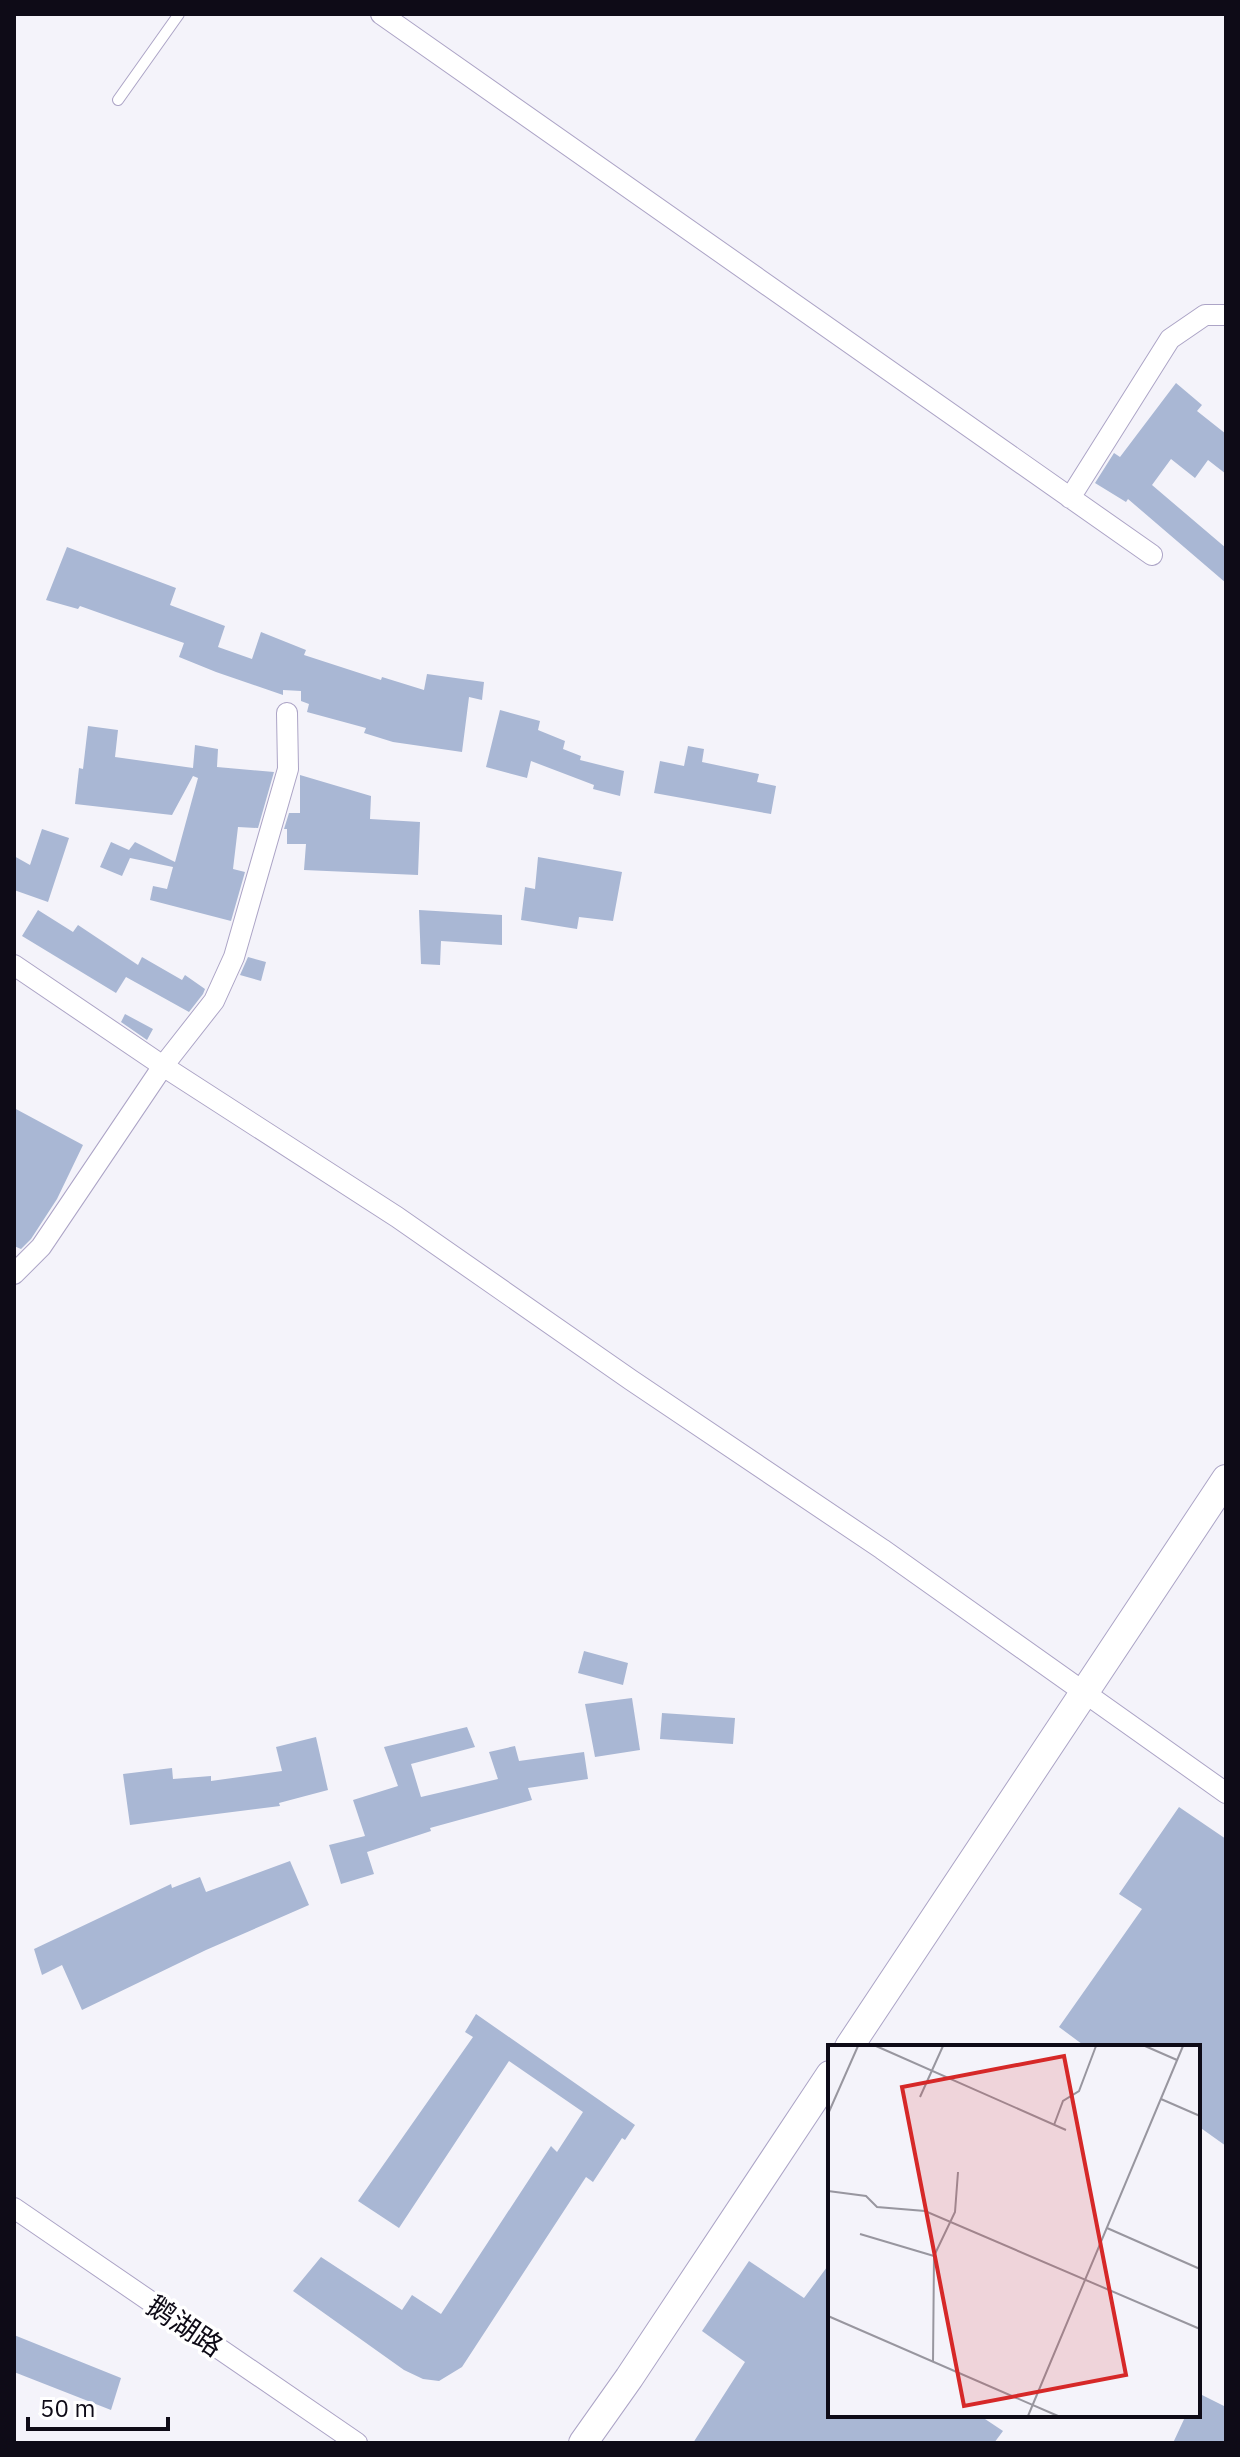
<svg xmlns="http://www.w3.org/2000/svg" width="1240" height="2457" font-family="'IBM Plex Sans','Noto Sans SC',sans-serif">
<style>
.building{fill:#a9b7d4}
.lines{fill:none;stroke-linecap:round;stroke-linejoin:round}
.lane-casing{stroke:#aca4c6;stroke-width:12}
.street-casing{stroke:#aca4c6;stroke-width:22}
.secondary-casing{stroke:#aca4c6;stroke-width:30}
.lane{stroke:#fff;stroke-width:10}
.street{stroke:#fff;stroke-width:20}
.secondary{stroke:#fff;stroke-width:28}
.labels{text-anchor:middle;stroke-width:7;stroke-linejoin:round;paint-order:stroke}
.street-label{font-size:28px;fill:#0e0b17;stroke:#fff}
.inset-road{fill:none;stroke:#98969f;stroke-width:2}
.view{fill:#d62828;fill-opacity:0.15;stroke:#d62828;stroke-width:4}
.inset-edge{fill:none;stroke:#0e0b17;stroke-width:4}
</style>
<rect width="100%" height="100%" fill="#f4f3fa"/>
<path class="building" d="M1176 383 1202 405 1197 411 1226 434V474L1208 460 1195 478 1171 459 1152 485 1226 548V583L1128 499 1126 502 1095 483 1114 453 1120 457Z
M67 547 176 588 170 605 225 626 218 647 252 659 261 632 306 650 304 655 381 680 382 677 424 690 427 674 484 682 482 700 469 697 462 752 393 742 364 733 366 728 307 712 309 704 301 701V691L283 690V695L216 672 179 657 184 643 80 606 78 609 46 600Z
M500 710 540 721 538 730 565 741 563 749 581 756 580 760 624 771 620 796 593 789 594 785 531 761 527 778 486 767Z
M88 726 118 730 115 757 193 768 195 745 218 749 217 767 274 772 258 828 238 827 233 869 245 872 231 921 150 900 153 886 167 889 173 867 130 858 122 876 100 867 111 842 129 850 135 842 175 862 198 778 193 776 172 815 75 804 79 768 83 769Z
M688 746 704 749 702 762 759 774 757 782 776 786 771 814 654 793 660 761 684 766Z
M300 775 371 796 370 819 420 822 418 875 304 870 306 844H287V829H284L289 813H300Z
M42 829 69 838 48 902 14 890V856L30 865Z
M538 857 622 872 613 921 579 917 577 929 521 920 525 887 535 889Z
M38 910 73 932 78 925 138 965 142 957 182 980 185 975 205 989 203 994 189 1012 126 977 116 993 22 936Z
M419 910 502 915V945L441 941 440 965 421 964Z
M248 957 266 962 261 981 240 975Z
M125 1014 153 1029 147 1040 121 1022Z
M14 1108 83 1145 57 1199 31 1239 21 1249 14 1246Z
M584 1651 628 1663 623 1685 578 1673Z
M632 1698 640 1750 595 1757 585 1704Z
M662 1713 735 1718 733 1744 660 1739Z
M467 1727 475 1747 411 1764 421 1797 498 1779 489 1752 515 1746 519 1761 584 1752 588 1779 528 1788 532 1800 430 1828 431 1831 367 1852 374 1874 341 1884 329 1845 365 1836 353 1800 398 1786 384 1747Z
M316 1737 328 1790 279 1803 280 1806 130 1825 123 1774 172 1768 173 1779 211 1776V1781L282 1771 276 1747Z
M1179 1807 1226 1839V2146L1198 2126V2047H1086L1059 2027 1142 1909 1119 1894Z
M290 1861 309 1905 206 1950 82 2010 62 1965 42 1975 34 1949 171 1884 172 1888 200 1877 206 1892Z
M476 2014 635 2125 625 2140 622 2138 593 2182 586 2177 462 2367 439 2381 423 2379 404 2370 293 2291 321 2257 402 2310 412 2295 441 2314 551 2146 557 2152 583 2112 509 2061 399 2228 358 2201 473 2037 465 2032Z
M749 2261 804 2298 830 2263V2415H979L1003 2431 994 2443H693L745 2362 702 2331Z
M14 2335 121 2378 111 2410 14 2372Z
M1198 2393 1226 2407V2443H1173L1186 2415H1198Z"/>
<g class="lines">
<defs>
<path id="lane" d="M118 100 179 14"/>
<path id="street" d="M381 14 1152 555
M1070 498 1170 339 1205 315H1226
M14 965 163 1066 397 1217 631 1380 882 1549 1226 1793
M14 1274 41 1247 163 1066 214 1001 234 957 288 769 287 713
M14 2208 357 2443"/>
<path id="secondary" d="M849 2047 1226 1479
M583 2443 629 2378 830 2075"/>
</defs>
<use href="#lane" class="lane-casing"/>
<use href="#street" class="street-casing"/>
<use href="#secondary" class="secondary-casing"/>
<use href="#lane" class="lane"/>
<use href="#street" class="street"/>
<use href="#secondary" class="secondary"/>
</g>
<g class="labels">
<g class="street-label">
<text transform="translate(185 2326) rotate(34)" y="10">鹅湖路</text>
</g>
</g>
<g transform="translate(828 2045)">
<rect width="372" height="372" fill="#f4f3fa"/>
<path class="inset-road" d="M48 1 238 85M317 1 349 15M92 52 115 1M333 54 372 71M0 69 30 1M226 80 235 56 251 46 268 1M0 146 38 151 49 162 97 166 372 284M279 183 372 224M32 189 106 211 127 167 130 127M0 271 230 371M105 317 106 211M200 371 355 1"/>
<path class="view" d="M236 11 298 330 136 361 74 42Z"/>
<rect width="372" height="372" class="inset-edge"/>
</g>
<rect width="1240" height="2457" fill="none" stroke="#0e0b17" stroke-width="32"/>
<path d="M28 2417v12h140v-12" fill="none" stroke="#0e0b17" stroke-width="4"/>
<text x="40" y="2417" font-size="24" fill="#0e0b17" stroke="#ffffff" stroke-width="6" paint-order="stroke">50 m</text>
</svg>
